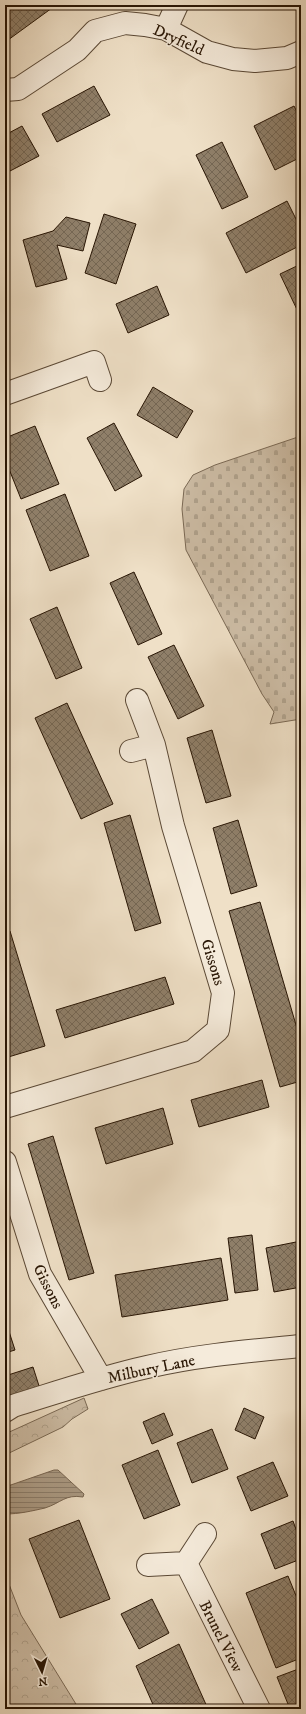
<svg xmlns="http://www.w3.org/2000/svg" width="306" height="1714" font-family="'IM FELL DW Pica',serif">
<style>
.forest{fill:url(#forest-crowns);stroke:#7a6955}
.cemetery{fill:url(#cemetery-stones);stroke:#7a6955}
.water{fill:url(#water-rules);stroke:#776551}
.building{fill:url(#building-cross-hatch);stroke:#281504}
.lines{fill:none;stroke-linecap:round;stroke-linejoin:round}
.minor-casing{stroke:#5a4835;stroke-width:24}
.minor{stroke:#f5ebdb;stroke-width:22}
.labels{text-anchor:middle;stroke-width:3;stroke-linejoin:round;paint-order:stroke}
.street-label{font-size:16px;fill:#281504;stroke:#f5ebdb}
</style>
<defs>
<pattern id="forest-crowns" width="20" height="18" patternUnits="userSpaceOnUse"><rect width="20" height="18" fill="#cdbda6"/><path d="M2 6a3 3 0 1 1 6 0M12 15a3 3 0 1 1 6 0" fill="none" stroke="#b0a28d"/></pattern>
<pattern id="cemetery-stones" width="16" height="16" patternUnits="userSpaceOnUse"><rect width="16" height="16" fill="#cdbda6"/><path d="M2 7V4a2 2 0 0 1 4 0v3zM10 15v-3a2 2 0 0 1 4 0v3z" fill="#b0a28d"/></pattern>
<pattern id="water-rules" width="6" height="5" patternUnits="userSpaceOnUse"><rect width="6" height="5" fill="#ab9b85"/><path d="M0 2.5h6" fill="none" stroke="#8b7d6b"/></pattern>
<pattern id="building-cross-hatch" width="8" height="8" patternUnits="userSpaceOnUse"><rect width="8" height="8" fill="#8f7f69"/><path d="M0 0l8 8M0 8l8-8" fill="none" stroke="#756754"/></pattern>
</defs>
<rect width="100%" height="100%" fill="#efe0c7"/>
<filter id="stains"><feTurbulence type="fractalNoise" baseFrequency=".005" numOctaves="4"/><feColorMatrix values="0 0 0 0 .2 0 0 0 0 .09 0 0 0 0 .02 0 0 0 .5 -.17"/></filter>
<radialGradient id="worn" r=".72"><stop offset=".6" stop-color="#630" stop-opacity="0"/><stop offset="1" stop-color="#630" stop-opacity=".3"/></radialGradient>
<path class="forest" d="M84 1398 88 1409 72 1419 63 1427 5 1455V1434Z
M5 1574 21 1615 79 1709H5Z"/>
<path class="cemetery" d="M301 436V719L270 724 274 712 262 694 186 550 182 509 184 489 193 475 215 465Z"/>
<path class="water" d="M54 1470H58L84 1494 83 1497C65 1494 61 1503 45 1508 32 1511 19 1514 5 1514V1487Z"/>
<path class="building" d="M5 5H50L52 8 8 40 5 36Z
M94 86 110 115 57 142 42 114Z
M294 106 301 120V157L275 170 254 126Z
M22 126 39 156 10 171 5 161V135Z
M222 142 248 197 222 209 196 155Z
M287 201 301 229V245L246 273 226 233Z
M104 214 136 224 116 284 85 273Z
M66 217 90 223 83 251 57 245 67 279 36 287 23 240 53 231Z
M301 264V318L280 274Z
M157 286 169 315 128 333 116 304Z
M153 387 193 411 177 438 137 415Z
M114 423 142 476 115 491 87 438Z
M35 426 59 484 21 499 5 459V438Z
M65 494 89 556 50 571 26 510Z
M134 572 162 634 138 645 110 583Z
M57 607 82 668 56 679 30 619Z
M174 645 204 706 178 719 148 657Z
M67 703 113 804 81 819 35 718Z
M212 730 231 796 206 803 187 738Z
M130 815 161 923 135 931 104 823Z
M238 820 257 886 231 894 213 828Z
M260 902 301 1042V1081L280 1087 229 911Z
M5 907 9 920 5 922Z
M10 931 45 1046 5 1058V933Z
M165 977 174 1004 65 1038 56 1010Z
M262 1080 269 1107 199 1127 191 1100Z
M163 1108 173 1144 106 1164 95 1128Z
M53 1136 94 1273 69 1280 28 1144Z
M252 1235 258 1290 235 1293 228 1238Z
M301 1241V1287L274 1292 266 1248Z
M221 1258 228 1300 122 1317 115 1275Z
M5 1319 15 1350 5 1353Z
M33 1367 40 1389 7 1399 5 1393V1376Z
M244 1408 264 1417 255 1439 235 1430Z
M164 1413 173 1435 152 1444 143 1422Z
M212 1429 228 1469 192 1483 177 1443Z
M158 1450 180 1505 144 1519 122 1465Z
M273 1462 288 1496 251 1511 237 1477Z
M79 1520 110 1599 60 1618 29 1539Z
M293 1521 301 1543V1559L275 1569 261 1534Z
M288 1576 301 1608V1658L276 1668 246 1593Z
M152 1599 169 1633 139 1649 121 1614Z
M179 1644 208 1709H155L136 1666Z
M301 1668V1706L290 1709 277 1677Z"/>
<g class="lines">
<defs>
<path id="minor" d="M166 29 177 5
M5 90 18 89 77 50 95 31 125 23 145 25 166 29 207 52 233 59 255 61 287 58 301 52
M5 394 94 362 100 380
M131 751 154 745
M5 1107 193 1051 218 1030 223 993 173 826 154 745 137 700
M5 1162 40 1274 101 1379
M5 1411 13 1406C58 1392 102 1377 147 1367 198 1355 250 1351 301 1346
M186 1563 205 1534
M148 1565 186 1563 259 1709"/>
</defs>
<use href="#minor" class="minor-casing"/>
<use href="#minor" class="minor"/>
</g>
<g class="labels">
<g class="street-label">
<text transform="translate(179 39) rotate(24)" y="6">Dryfield</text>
<text transform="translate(214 962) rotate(73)" y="6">Gissons</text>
<text transform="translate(49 1286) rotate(63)" y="6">Gissons</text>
<text transform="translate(151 1368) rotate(-12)" y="6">Milbury Lane</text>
<text transform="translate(222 1636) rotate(63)" y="6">Brunel View</text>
</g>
</g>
<rect width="306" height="1714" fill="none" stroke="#efe0c7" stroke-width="20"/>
<rect x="6" y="6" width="294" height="1702" fill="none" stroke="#281504" stroke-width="2"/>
<rect x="10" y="10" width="286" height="1694" fill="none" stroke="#281504"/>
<g transform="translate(42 1672) rotate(175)" stroke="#f5ebdb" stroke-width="3" paint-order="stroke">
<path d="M0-3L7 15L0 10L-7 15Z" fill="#281504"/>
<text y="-6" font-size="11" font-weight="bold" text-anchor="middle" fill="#281504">N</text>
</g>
<rect width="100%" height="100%" filter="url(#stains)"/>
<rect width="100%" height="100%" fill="url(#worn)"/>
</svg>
